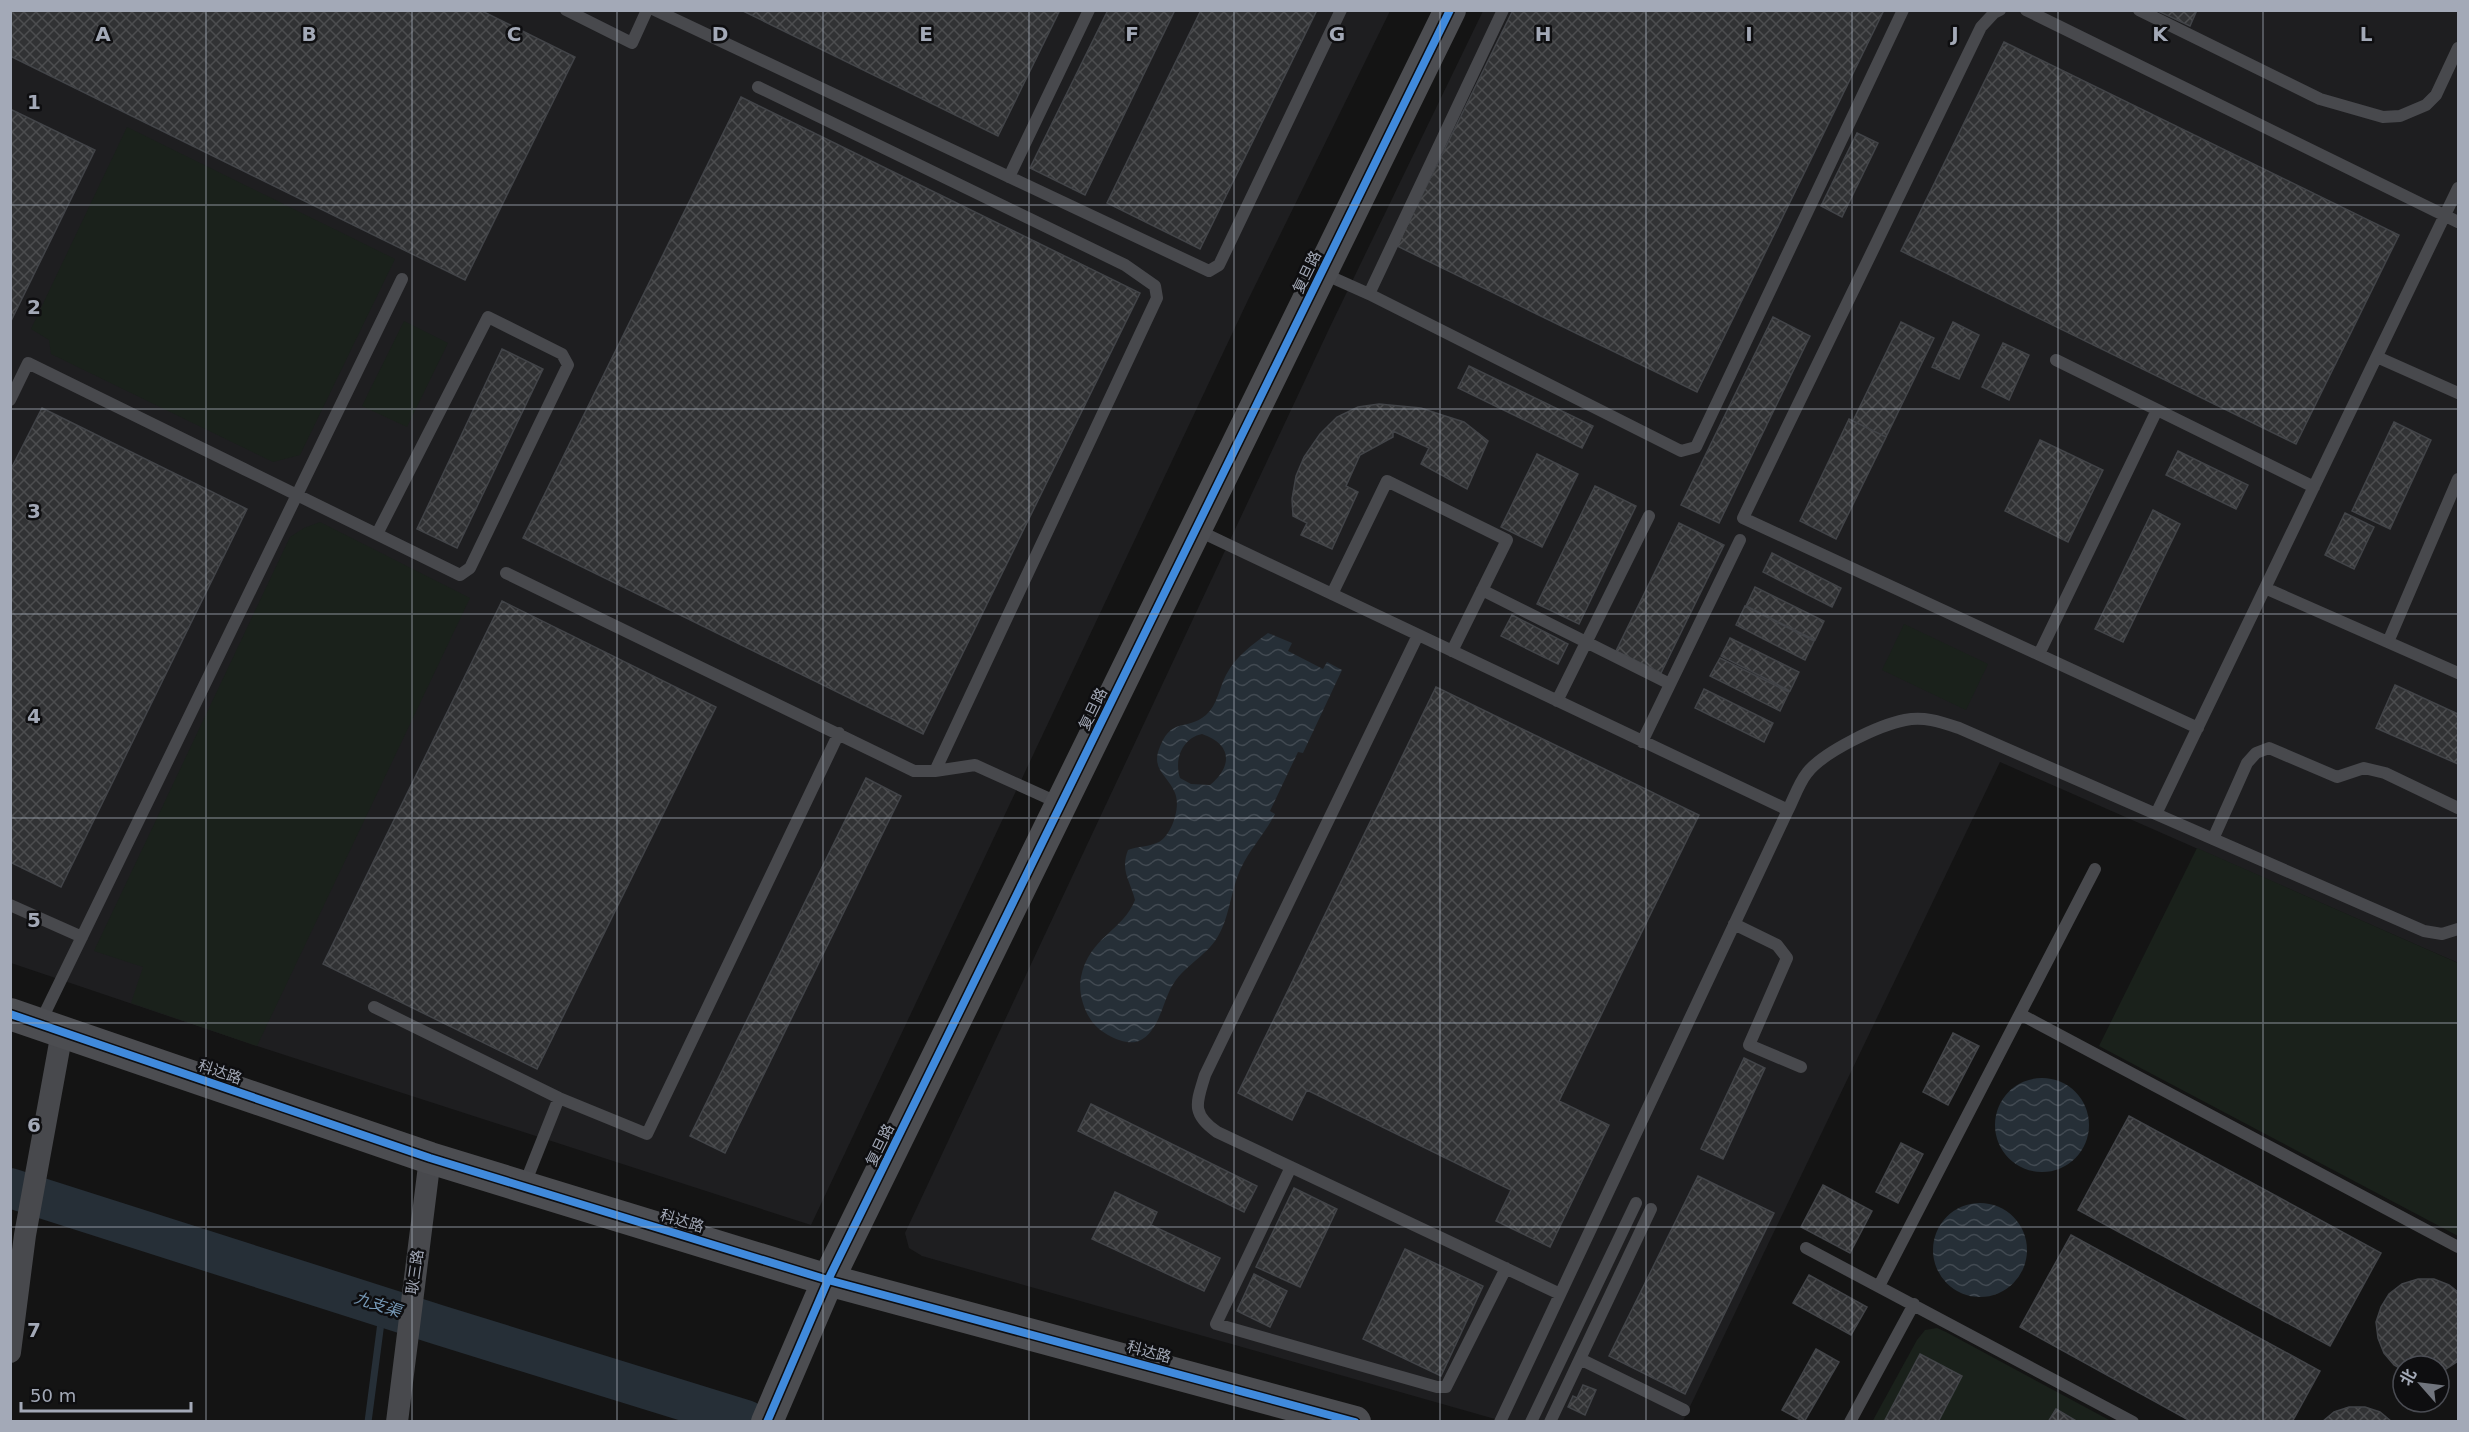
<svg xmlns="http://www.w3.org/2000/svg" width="2469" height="1432" font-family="'DejaVu Sans','Noto Sans SC',sans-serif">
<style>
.built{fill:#1e1e20}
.grass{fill:#1a211b}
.water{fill:url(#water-waves);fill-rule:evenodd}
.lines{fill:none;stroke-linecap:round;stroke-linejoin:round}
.stream{stroke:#262f37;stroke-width:7}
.river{stroke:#262f37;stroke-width:40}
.building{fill:url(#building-cross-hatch);stroke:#424448;stroke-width:1.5}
.lane{stroke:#48494d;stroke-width:12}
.street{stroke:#48494d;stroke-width:22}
.secondary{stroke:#4c4d51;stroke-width:32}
.cycleway-casing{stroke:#0e0e10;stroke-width:11}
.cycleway{stroke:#408adc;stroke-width:8}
.grid{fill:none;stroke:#a3a9b7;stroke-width:1.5;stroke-opacity:0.55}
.labels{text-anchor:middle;stroke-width:5;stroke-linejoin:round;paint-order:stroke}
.street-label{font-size:15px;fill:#a3a9b7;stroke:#0e0e10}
.water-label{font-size:16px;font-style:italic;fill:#7698b6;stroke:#0e0e10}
.grid-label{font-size:20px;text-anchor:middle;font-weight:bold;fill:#a3a9b7;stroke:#0e0e10;stroke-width:5;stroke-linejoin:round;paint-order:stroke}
</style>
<defs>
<pattern id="water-waves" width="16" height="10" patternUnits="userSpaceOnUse" patternTransform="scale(1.5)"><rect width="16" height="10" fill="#262f37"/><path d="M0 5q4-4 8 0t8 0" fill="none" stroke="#424a52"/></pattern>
<pattern id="building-cross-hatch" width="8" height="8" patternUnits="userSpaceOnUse" patternTransform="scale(1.5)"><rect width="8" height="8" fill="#313234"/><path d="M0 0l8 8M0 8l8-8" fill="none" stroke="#4c4d4f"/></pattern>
</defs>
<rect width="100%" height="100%" fill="#141414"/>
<path class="built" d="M11 11H1390L1248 300 811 1225 257 1046 11 963Z
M1483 11H2458V963L2000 762 1683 1421H1502L922 1256 909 1248 905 1233 1329 329Z"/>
<path class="grass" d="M127 127 395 259 300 455 273 462 51 354 49 340 31 329Z
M404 321 448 343 407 427 362 406Z
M320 522 470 598 257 1046 131 1003 143 967 94 951 290 537 304 528Z
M1904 624 1988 664 1966 710 1882 670Z
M2197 848 2458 963V1236L2099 1046Z
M1937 1328 1946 1332 2111 1421 1872 1422 1917 1340 1925 1330Z"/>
<path class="water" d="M1268 633 1292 643 1288 651 1323 669 1327 662 1342 670 1303 753 1298 752 1270 811 1275 814C1265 833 1250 849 1241 868 1230 891 1230 920 1215 941 1202 959 1179 969 1169 992 1162 1007 1157 1033 1139 1041 1125 1047 1098 1032 1091 1020 1083 1009 1078 990 1081 977 1089 937 1123 931 1135 900 1130 880 1120 871 1128 850 1138 846 1149 847 1159 842 1172 834 1181 807 1175 793 1169 777 1153 771 1158 752 1170 715 1186 732 1206 715 1218 704 1219 688 1226 675 1236 656 1252 645 1268 633ZM1202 734C1232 744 1233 766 1210 785L1191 784 1180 778C1174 760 1182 738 1202 734Z
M1995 1125a47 47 0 1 1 94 0a47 47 0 1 1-94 0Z
M1933 1250a47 47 0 1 1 94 0a47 47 0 1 1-94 0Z"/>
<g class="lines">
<path class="stream" d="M368 1422 383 1307"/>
<path class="river" d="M10 1188 439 1325 746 1420"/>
</g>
<path class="building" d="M10 10H480L575 57 465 280 10 56Z
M741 10H1060L998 136Z
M1108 10H1175L1085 195 1030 168Z
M1201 10H1317L1200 249 1107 203Z
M1513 10H1884L1697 392 1397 246Z
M2156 10H2197L2190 26Z
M2004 42 2399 235 2296 444 1901 251Z
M741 97 1140 293 923 734 523 538Z
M10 109 95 150 10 323Z
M1857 133 1878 143 1842 217 1821 206Z
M1773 317 1810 336 1719 523 1681 505Z
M1901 322 1934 338 1886 437 1853 421Z
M1953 322 1979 335 1959 379 1932 367Z
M2003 343 2029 355 2009 400 1982 387Z
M502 349 543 369 457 548 417 529Z
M1469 366 1593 426 1582 448 1458 388Z
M1379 404 1421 408 1439 414 1464 422 1488 441 1467 489 1421 464 1429 448 1393 431V437L1360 455 1346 486 1358 492 1332 549 1301 535 1307 523 1293 516 1292 499 1296 476 1304 457 1320 434 1337 417 1358 407Z
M42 408 247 509 61 887 10 862V471Z
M1849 419 1886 437 1836 539 1800 521Z
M2394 422 2431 440 2390 529 2352 511Z
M2040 440 2103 470 2068 542 2005 511Z
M2178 451 2248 485 2236 509 2166 475Z
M1537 454 1578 474 1542 547 1501 527Z
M1595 486 1636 506 1579 624 1537 604Z
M2153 510 2180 524 2123 642 2095 629Z
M2345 513 2374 527 2354 569 2325 555Z
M1679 523 1724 545 1661 673 1616 651Z
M1772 553 1841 588 1832 607 1763 572Z
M1755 587 1824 621 1815 640 1746 606Z
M502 601 716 707 537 1069 323 964Z
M1745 606 1814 641 1805 660 1736 625Z
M1512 615 1568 644 1558 664 1501 636Z
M1730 638 1799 672 1790 691 1721 656Z
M1720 658 1789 692 1780 711 1710 676Z
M2395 685 2458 714V764L2376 728Z
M1436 687 1699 815 1559 1101 1609 1125 1550 1247 1496 1221 1511 1190 1307 1090 1292 1120 1238 1093Z
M1704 689 1773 723 1764 742 1695 708Z
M866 778 901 796 725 1153 690 1136Z
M1953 1033 1979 1046 1948 1105 1923 1092Z
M1744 1058 1765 1068 1723 1159 1701 1149Z
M1091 1104 1257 1186 1244 1212 1078 1131Z
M2129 1116 2381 1253 2330 1346 2078 1210Z
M1901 1143 1923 1154 1898 1203 1876 1192Z
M1698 1176 1774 1213 1685 1394 1609 1356Z
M1823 1185 1872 1211 1850 1253 1801 1227Z
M1294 1188 1337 1209 1300 1287 1256 1267Z
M1115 1192 1157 1212 1151 1225 1220 1258 1204 1291 1092 1239Z
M2071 1235 2320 1371 2292 1422H2192L2020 1327Z
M1405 1249 1483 1286 1441 1376 1363 1339Z
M1254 1274 1287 1291 1270 1327 1237 1311Z
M1809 1275 1867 1307 1851 1335 1793 1303Z
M2418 1279H2434L2449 1285 2458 1292V1361L2440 1373 2439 1366H2403V1370L2394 1365 2384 1353 2378 1338 2376 1322 2381 1307 2389 1294 2402 1284Z
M1816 1349 1839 1362 1804 1422 1782 1410Z
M1920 1354 1962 1376 1938 1422H1884Z
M1583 1385 1596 1390 1585 1415 1568 1407 1573 1396 1577 1398Z
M2349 1407H2365L2380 1412 2392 1422H2322L2334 1412Z
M2056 1409 2078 1422H2048Z"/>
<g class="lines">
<path class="lane" d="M566 10 632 43 647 10
M655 10 1209 271 1219 265 1341 10
M1503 10 1369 294 1681 451 1696 447 1903 10
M2000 10 1994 13 1981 27 1743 518 2198 728
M2026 10 2458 222
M2139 10 2320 99 2383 117 2400 116 2426 105 2436 95 2458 48
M758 87 1125 265 1155 286 1157 298 935 771
M1009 177 1089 10
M1322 273 1369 294
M2377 357 2458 393
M2056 360 2314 487
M10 400 28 363C172 434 316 504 460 575L470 568 568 365 562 354 488 317 377 534
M1197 530 1788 810
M506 573 914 771H935L975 765 1061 804
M2265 588 2458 673
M1482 590 1670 684
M1332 594 1387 481 1507 540 1452 651
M1418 635 1205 1075C1197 1102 1190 1113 1217 1132L1560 1294
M2388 642 2458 479
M2039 654 2157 410
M1557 701 1649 516
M1642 742 1740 540
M2156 814 2458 188
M2213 839 2247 763 2256 753 2269 748 2337 777 2364 768 2385 773 2458 808
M10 905 82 937
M1734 924 1777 945 1787 958 1749 1045 1801 1067
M374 1007 559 1098 647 1134 839 733
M2020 1014 2458 1247
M40 1023 402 279
M1291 1167 1216 1324 1437 1387H1446L1506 1268
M524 1186 559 1098
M1806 1248 2133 1422
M1879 1286 2095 869
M1580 1359 1684 1410
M1500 1422 1788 810C1794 798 1799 783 1807 773 1823 752 1879 725 1905 720 1924 716 1941 722 1959 728L2424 931 2442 934 2458 929
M1531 1422 1636 1203
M1550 1422 1651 1209
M1850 1422 1914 1304"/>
<path class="street" d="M10 1352 25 1235 62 1032
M397 1422 430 1158"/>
<path class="secondary" d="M10 1014 430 1158 828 1280 1355 1422
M767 1422 828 1280 1450 10"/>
<defs>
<path id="cycleway" d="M10 1014 430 1158 828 1280 1355 1422
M767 1422 828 1280 1450 10"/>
</defs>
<use href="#cycleway" class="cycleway-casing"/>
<use href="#cycleway" class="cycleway"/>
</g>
<path class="grid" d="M206 10V1422M412 10V1422M617 10V1422M823 10V1422M1029 10V1422M1234 10V1422M1440 10V1422M1646 10V1422M1852 10V1422M2058 10V1422M2263 10V1422M10 205H2458M10 409H2458M10 614H2458M10 818H2458M10 1023H2458M10 1227H2458"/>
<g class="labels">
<g class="street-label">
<text transform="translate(1307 272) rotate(-64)" y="5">复旦路</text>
<text transform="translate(1093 709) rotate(-64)" y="5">复旦路</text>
<text transform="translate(220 1072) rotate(19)" y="5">科达路</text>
<text transform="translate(880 1145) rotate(-64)" y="5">复旦路</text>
<text transform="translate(682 1221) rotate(17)" y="5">科达路</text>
<text transform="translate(415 1272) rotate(-82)" y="5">耿三路</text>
<text transform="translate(1149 1352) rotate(15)" y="5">科达路</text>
</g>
<g class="water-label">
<text transform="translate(378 1304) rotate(18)" y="6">九支渠</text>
</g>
</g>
<g class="grid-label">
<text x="103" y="41">A</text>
<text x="309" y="41">B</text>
<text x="514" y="41">C</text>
<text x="720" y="41">D</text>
<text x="926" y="41">E</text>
<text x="1132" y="41">F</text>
<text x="1337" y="41">G</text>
<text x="1543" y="41">H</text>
<text x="1749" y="41">I</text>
<text x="1955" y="41">J</text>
<text x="2160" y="41">K</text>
<text x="2366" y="41">L</text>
<text x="34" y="109">1</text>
<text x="34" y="314">2</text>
<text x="34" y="518">3</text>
<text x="34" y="723">4</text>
<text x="34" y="927">5</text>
<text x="34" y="1132">6</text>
<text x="34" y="1337">7</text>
</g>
<rect width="2469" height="1432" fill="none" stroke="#a3a9b7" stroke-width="24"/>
<g transform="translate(2421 1384) rotate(298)"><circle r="28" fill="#0e0e10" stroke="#4a4c53" stroke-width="1.5"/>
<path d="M0-4.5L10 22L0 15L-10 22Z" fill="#71757e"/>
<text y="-9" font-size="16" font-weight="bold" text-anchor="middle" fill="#a3a9b7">北</text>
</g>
<path d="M21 1402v9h170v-9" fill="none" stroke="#a3a9b7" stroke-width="3"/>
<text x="30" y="1402" font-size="18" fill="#a3a9b7" stroke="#0e0e10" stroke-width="4.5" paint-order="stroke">50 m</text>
</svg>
